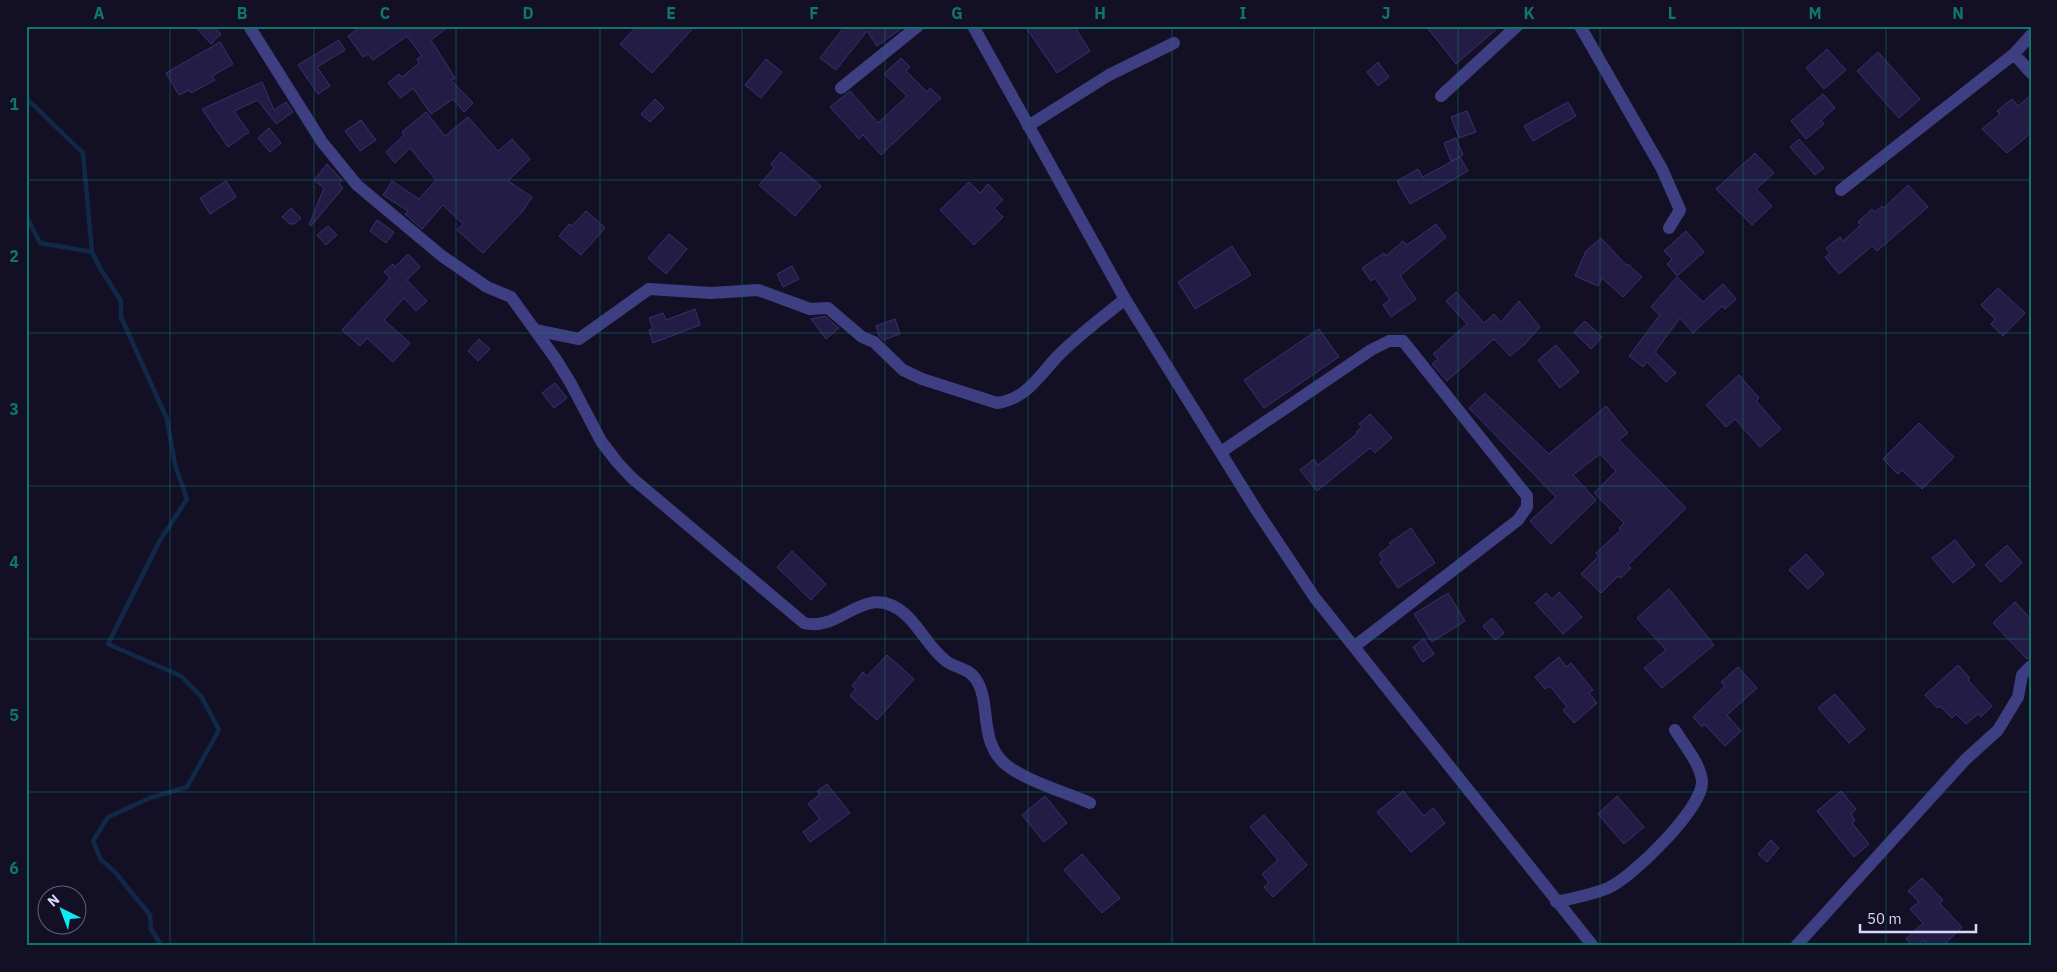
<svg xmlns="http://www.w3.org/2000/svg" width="2057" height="972" font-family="'IBM Plex Sans',sans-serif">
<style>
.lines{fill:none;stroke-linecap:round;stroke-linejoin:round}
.stream{stroke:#112949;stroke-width:4.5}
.building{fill:#231d45;stroke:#393070}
.minor{stroke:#3e3f82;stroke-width:12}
.grid{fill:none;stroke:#0f766e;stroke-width:1;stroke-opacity:0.55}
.neatline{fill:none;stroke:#0f766e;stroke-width:2}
.grid-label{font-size:16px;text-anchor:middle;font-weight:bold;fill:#0f766e}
</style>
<rect width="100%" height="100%" fill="#131025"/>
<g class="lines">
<path class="stream" d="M26 98 83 153 92 252
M26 215 40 243 92 252 100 268 121 301V317L167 419 175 465 187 499 159 542 108 644 181 676 201 696 219 730 187 787 150 798 108 817 93 841 101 860 114 871 150 915 151 929 162 946"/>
</g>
<path class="building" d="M195 26H214L221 34 211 44Z
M361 26H449L431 40 455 78 451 80 473 103 464 112 453 99 431 114 413 88 401 98 388 83 399 74 402 77 419 63 417 59 422 56 407 36 373 60 368 54 363 57 348 36Z
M637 26H695L652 73 620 44Z
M845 26H905L877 46 867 31 836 70 820 58Z
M1025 26H1074L1090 51 1057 73Z
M1426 26H1500L1456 64Z
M339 40 345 50 317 67 330 86 318 94 298 65Z
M220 42 233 64 212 76 215 80 191 93 189 90 179 95 166 73Z
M1827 49 1846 70 1824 89 1806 68Z
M1878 52 1920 99 1899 118 1857 71Z
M901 58 910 67 906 71 927 92 930 88 941 98 881 155 863 135 859 139 830 107 850 91 878 123 907 96 884 74Z
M766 59 782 72 761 98 745 85Z
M1378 62 1389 77 1378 86 1367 72Z
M262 82 274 110 286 102 293 112 276 124 258 100 234 111 249 132 228 147 202 109Z
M1823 94 1835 108 1821 120 1824 124 1806 139 1791 121Z
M2031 95V133L2007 153 1982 129 2000 114 1997 111 2012 99 2018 106Z
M655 99 664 108 650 122 641 114Z
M1568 102 1576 116 1533 141 1524 126Z
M1467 111 1476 132 1459 138 1451 117Z
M426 112 445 136 468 117 498 151 512 139 530 159 508 181 532 197 523 211 483 253 457 230 463 224 443 205 422 229 405 214 408 211 383 195 392 181 419 199 436 180 410 148 395 163 386 152 404 135 402 132Z
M361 120 376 140 360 151 345 131Z
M269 128 281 143 270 152 258 138Z
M1456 138 1463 155 1451 161 1444 143Z
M1799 139 1824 168 1815 175 1790 147Z
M781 152 821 186 795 216 759 185 774 168 771 164Z
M1755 153 1774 173 1756 189 1772 206 1752 225 1716 189Z
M1460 157 1468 171 1410 204 1397 181 1418 169 1423 177Z
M327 164 342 180 339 184 343 188 311 226 309 225 324 188 314 180Z
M226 181 236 197 210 214 200 198Z
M969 182 980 193 988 184 1003 200 994 208 1003 217 974 245 940 210Z
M1908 185 1928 207 1877 251 1872 246 1839 274 1825 257 1830 253 1826 248 1840 237 1843 241 1861 225 1858 222 1872 209 1875 212 1882 206 1884 208Z
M291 208 301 218 295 224H290L282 217Z
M586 211 605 228 581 255 559 236 569 224 572 226Z
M377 220 394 232 386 243 370 231Z
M1436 224 1446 237 1400 276 1416 299 1391 317 1383 305 1390 300 1375 278 1371 281 1362 268 1384 253 1386 256 1403 241 1407 245Z
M328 226 337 235 326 245 317 235Z
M1686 231 1704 252 1677 276 1667 264 1672 259 1664 251Z
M669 234 687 249 666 274 648 258Z
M1601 238 1627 266 1628 264 1642 277 1623 297 1602 278 1598 286 1575 276 1586 251Z
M1232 246 1251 275 1195 309 1178 282Z
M408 254 420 267 407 280 427 301 416 311 404 298 384 320 410 343 393 362 367 338 360 346 342 330 390 278 384 272 393 264 395 267Z
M792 266 799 279 783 287 777 274Z
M1677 277 1703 302 1723 284 1736 299 1725 309 1722 306 1693 333 1680 318 1655 352 1676 373 1666 382 1647 362 1643 367 1629 356 1660 315 1651 307Z
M1998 288 2025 313 2003 336 1991 324 1995 319 1981 305Z
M1456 292 1484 323 1494 314 1501 322 1519 301 1540 327 1524 345 1510 356 1494 339 1447 381 1432 364 1438 359 1433 354 1467 324 1446 301Z
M695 309 700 325 653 343 649 330 653 329 649 318 663 313 666 320Z
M825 316 839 328 826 339 811 319Z
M895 319 900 334 883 340 879 336 876 326Z
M1585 321 1602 337 1591 349 1574 332Z
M1319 329 1339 357 1264 408 1244 380Z
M479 339 490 349 478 361 468 351Z
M1556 345 1579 372 1560 388 1538 360Z
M1739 375 1759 398 1756 401 1781 429 1760 447 1735 419 1726 427 1706 405Z
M555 383 567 398 554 408 542 393Z
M1485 393 1549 454 1606 406 1628 433 1619 440 1686 508 1628 565 1631 568 1621 578 1618 576 1601 593 1581 574 1599 556 1596 553 1621 530 1619 528 1624 523 1594 493 1616 471 1600 454 1573 475 1596 500 1551 544 1530 521 1556 497 1469 408Z
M1370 414 1392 438 1375 453 1370 448 1317 491 1300 470 1314 459 1318 465 1357 434 1356 432 1362 427 1359 424Z
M1919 423 1954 457 1922 489 1902 470 1898 474 1883 459Z
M1411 528 1435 563 1398 588 1380 562 1383 560 1379 554 1391 545 1389 543Z
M1955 540 1975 565 1953 583 1932 558Z
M2007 545 2022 563 2001 582 1985 565Z
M792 551 826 584 811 600 777 567Z
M1806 554 1824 574 1808 589 1789 570Z
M1669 589 1714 645 1662 688 1644 668 1666 650 1637 618Z
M1559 592 1582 617 1563 634 1535 603 1546 593 1552 599Z
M1448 593 1465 621 1432 642 1414 614Z
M2015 602 2031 619V658L2027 659 1993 623Z
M1492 618 1504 633 1495 640 1483 626Z
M1424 639 1434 654 1423 662 1413 647Z
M887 655 914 679 877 720 850 696 856 689 852 686 863 672 867 676Z
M1559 657 1566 667 1571 663 1593 690 1589 693 1597 703 1574 723 1563 710 1567 707 1550 686 1545 689 1535 677Z
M1958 665 1970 678 1968 680 1992 706 1981 717 1978 714 1966 724 1956 714 1952 718 1940 706 1937 708 1925 695Z
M1738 667 1757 688 1727 715 1741 731 1725 746 1704 724 1702 727 1693 717 1725 686 1721 682Z
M1835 694 1865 729 1849 743 1818 708Z
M827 784 850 813 810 842 803 832 820 819 808 804 820 794 817 791Z
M1403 791 1424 816 1433 808 1445 823 1411 852 1377 812Z
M1841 791 1856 809 1851 814 1855 820 1852 823 1869 844 1854 857 1817 811Z
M1045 796 1067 823 1044 842 1022 815Z
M1617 796 1644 827 1624 844 1598 814Z
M1264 815 1307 865 1273 897 1264 887 1269 883 1262 874 1278 860 1250 827Z
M1771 840 1779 848 1767 862 1758 854Z
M1082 854 1120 898 1102 913 1064 870Z
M1922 878 1943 900 1940 904 1962 927 1943 946H1928L1923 940 1918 946H1913L1906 939 1923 923 1910 909 1919 902 1908 891Z"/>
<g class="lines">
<path class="minor" d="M249 26 322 142 357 185 442 256 487 287 511 297 555 358 570 382 601 441 617 462 632 478 804 623C837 632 860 590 893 606 916 617 926 646 946 661 955 668 968 668 975 678 992 701 978 739 1004 763 1021 779 1067 793 1090 803
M973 26 1125 299 1257 511 1315 598 1593 946
M1580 26 1662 169 1680 210 1669 228
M2014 54 2031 73
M841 88 918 26
M1441 96 1517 26
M1028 126 1109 75 1174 43
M1841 190 2014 54 2031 35
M535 330 579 339 649 289 711 293 758 290 810 309 828 308 862 337 874 342 903 370 922 379 997 403C1026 399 1038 377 1057 357 1077 336 1102 318 1125 299
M1221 452 1371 350 1389 341H1403L1527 496V507L1518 520 1355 646
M1556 902C1573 898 1592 895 1608 888 1632 878 1704 807 1702 781 1700 763 1684 745 1675 730
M1796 946 1965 760 1998 730 2018 697 2022 675 2031 666"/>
</g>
<path class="grid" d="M170 26V946M314 26V946M456 26V946M600 26V946M742 26V946M885 26V946M1028 26V946M1172 26V946M1314 26V946M1458 26V946M1600 26V946M1743 26V946M1886 26V946M26 180H2031M26 333H2031M26 486H2031M26 639H2031M26 792H2031"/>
<rect width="2057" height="972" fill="none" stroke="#131025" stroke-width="55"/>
<g transform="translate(62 910) rotate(318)"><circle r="24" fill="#131025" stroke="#62607b"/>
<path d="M0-4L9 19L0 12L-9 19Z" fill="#0de9f3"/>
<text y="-8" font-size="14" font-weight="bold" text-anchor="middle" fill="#d9d7fd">N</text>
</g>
<path d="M1860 924v8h116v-8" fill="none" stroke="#d9d7fd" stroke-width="2.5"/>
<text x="1867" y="924" font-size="15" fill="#d9d7fd" stroke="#131025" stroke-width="4" paint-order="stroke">50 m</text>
<rect x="28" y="28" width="2002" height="916" class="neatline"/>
<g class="grid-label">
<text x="99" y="19">A</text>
<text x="242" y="19">B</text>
<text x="385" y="19">C</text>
<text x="528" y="19">D</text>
<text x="671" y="19">E</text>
<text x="814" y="19">F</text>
<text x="957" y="19">G</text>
<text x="1100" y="19">H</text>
<text x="1243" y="19">I</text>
<text x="1386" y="19">J</text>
<text x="1529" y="19">K</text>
<text x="1672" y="19">L</text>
<text x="1815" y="19">M</text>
<text x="1958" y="19">N</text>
<text x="14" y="110">1</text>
<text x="14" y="262">2</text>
<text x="14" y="415">3</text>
<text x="14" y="568">4</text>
<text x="14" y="721">5</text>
<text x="14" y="874">6</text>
</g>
</svg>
